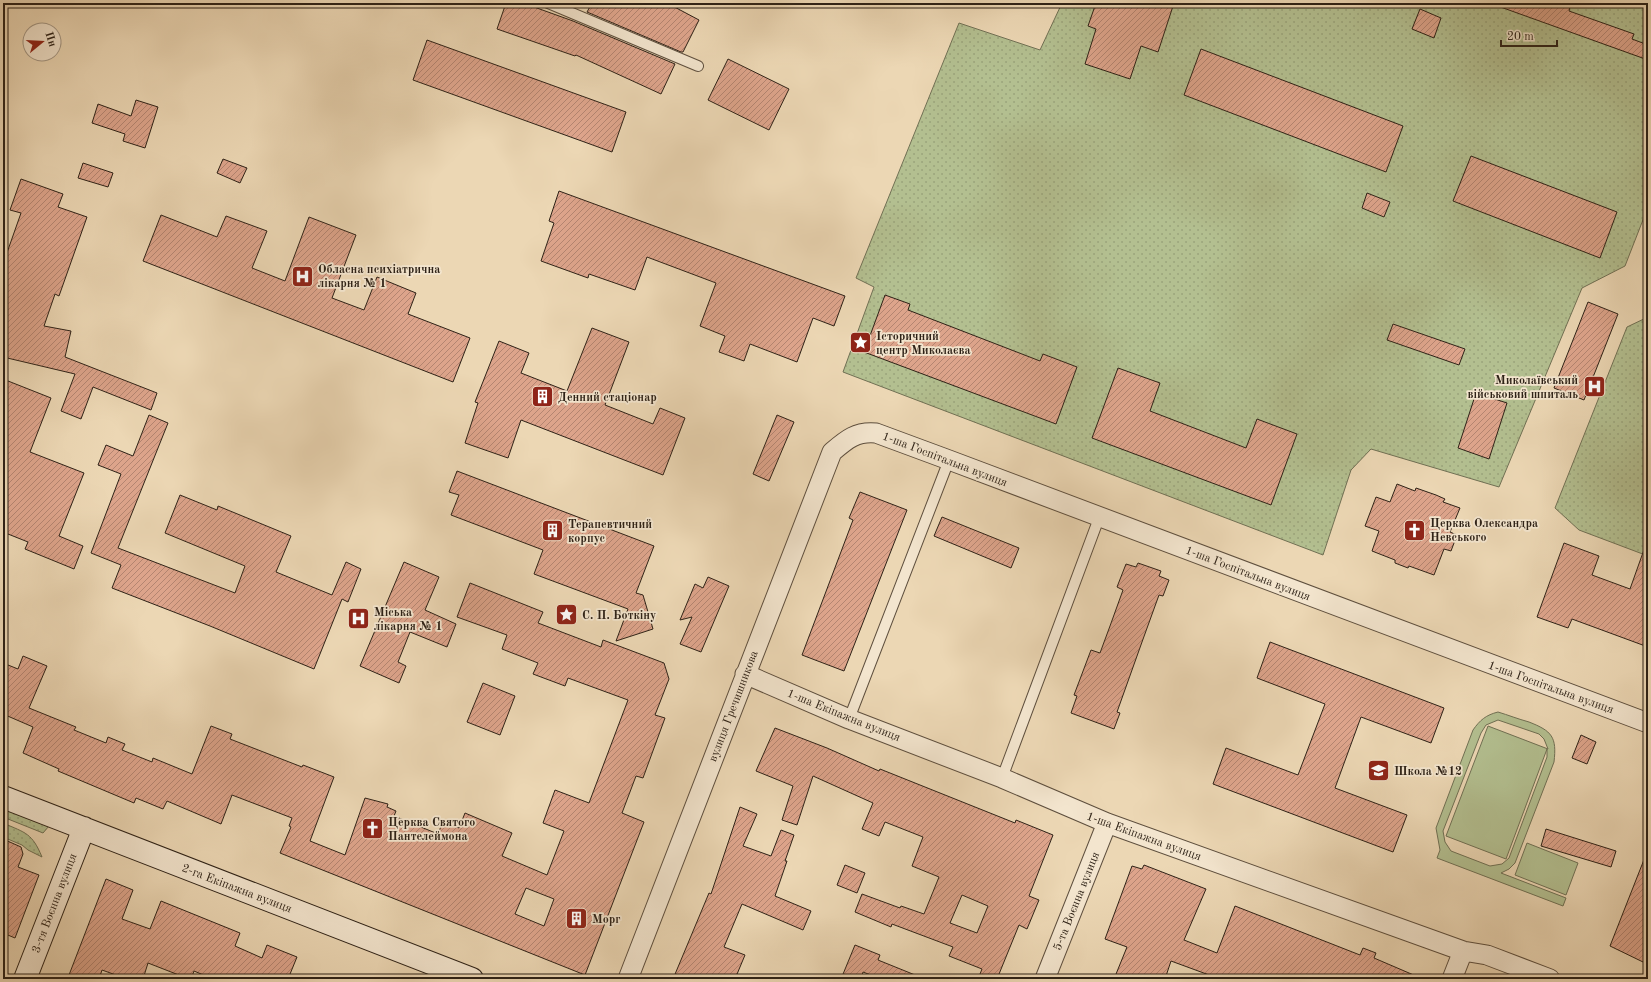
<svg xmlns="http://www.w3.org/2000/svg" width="1651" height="982" font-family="'Old Standard TT',serif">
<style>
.grass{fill:url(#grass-dots);stroke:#707054}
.garden{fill:#b3bf90;stroke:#707054;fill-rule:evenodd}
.building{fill:url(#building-hatch);stroke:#2e2217;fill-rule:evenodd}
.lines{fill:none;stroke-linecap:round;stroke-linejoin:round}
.lane-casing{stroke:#5e4f3e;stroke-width:12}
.street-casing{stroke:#5e4f3e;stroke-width:21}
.secondary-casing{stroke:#2e2217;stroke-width:24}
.lane{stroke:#f3e5ce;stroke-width:10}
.street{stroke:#f3e5ce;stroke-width:19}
.secondary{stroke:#f3e5ce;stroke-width:22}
.labels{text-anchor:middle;stroke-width:3.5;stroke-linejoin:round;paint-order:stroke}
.poi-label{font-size:12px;font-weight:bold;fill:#2e2217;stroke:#f3e5ce;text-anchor:start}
.street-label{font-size:12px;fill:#2e2217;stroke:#f3e5ce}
</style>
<defs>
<pattern id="grass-dots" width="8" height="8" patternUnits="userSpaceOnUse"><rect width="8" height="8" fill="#b3bf90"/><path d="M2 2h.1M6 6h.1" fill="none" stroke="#9aa47b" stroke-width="1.8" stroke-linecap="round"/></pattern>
<pattern id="building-hatch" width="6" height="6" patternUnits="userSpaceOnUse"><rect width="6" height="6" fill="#dda48b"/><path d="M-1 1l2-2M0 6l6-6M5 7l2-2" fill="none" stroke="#b48571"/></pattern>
</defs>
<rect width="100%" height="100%" fill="#ecd7b4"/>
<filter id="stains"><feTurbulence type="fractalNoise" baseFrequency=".005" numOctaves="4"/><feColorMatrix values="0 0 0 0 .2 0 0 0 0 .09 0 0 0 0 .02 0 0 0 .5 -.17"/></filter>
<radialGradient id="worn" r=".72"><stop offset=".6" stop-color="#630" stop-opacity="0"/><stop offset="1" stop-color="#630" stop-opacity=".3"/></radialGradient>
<path class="grass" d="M1062 3H1648V207L1625 266 1582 288 1499 487 1371 449 1351 470 1323 555 843 372 874 287 856 278 959 23 1040 50Z
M1648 317V556L1579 530 1555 508 1627 327Z
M3 808 49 826 43 833 3 817Z
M3 823C26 833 32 833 42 857L28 850 22 845 3 837Z"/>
<path class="garden" d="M1498 712C1508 715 1518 719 1529 722 1552 731 1557 737 1554 762L1515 863 1509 869 1501 873 1566 898 1563 906 1437 858 1440 850 1436 828 1473 730C1480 720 1486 715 1498 712ZM1498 720 1539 734 1544 739 1548 749 1488 726 1446 836 1506 859 1547 749V757L1509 858 1502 864 1490 866 1451 851 1445 842 1443 831 1481 733 1486 725Z
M1527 843 1578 863 1566 895 1515 875Z"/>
<path class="building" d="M506 3H523L573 21 675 64 661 94 576 55 575 56 497 29Z
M592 3H667L699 20 683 52H681L587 12Z
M1096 3H1174L1158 52 1141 46 1130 79 1085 64 1096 29 1088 26Z
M1495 3H1571L1569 11 1634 34 1632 39 1648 45V60L1495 5Z
M1420 9 1441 18 1434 38 1412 29Z
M427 40 626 112 612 152 413 80Z
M1201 49 1403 126 1386 172 1184 95Z
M728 59 789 89 769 130 708 100Z
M136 100 158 107 145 148 123 141 125 134 92 123 98 104 131 116Z
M1471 156 1617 212 1600 258 1453 201Z
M223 159 247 168 240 183 217 173Z
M83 163 113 173 108 187 78 178Z
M21 179 63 194 58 207 87 217 59 296 55 294 44 326 71 331 65 357 157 393 151 410 93 387 81 419 61 411 75 374 3 357V264L21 213 10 210Z
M559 191 845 296 834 326 813 318 797 362 750 344 744 361 719 352 725 336 700 326 716 283 647 257 635 290 589 274 588 278 541 261 554 223 549 221Z
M1367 193 1390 202 1384 217 1362 208Z
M161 215 217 237 226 216 267 231 252 268 285 281 309 217 356 235 332 298 364 310 377 277 416 293 408 314 470 338 453 382 143 261Z
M885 295 910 304 908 310 1040 361 1043 354 1077 367 1056 424 864 352Z
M1588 302 1618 314 1584 400 1554 388Z
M1393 324 1465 349 1459 365 1387 340Z
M592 328 629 342 605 405 653 424 660 408 685 418 663 475 521 420 508 458 465 443 478 403 475 402 499 341 529 353 521 373 567 391Z
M1118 368 1160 383 1150 411 1246 448 1257 419 1297 434 1271 505 1092 438Z
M3 379 51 398 30 452 84 473 59 536 83 546 74 569 25 549 28 542 3 532Z
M1476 393 1507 403 1489 459 1458 448Z
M149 415 168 423 118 548 235 593 245 566 165 533 180 495 217 510 218 506 291 536 276 572 332 595 346 562 361 569 348 602 342 599 314 669 210 626 112 588 121 565 91 553 121 474 98 465 106 445 133 456Z
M777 415 794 422 769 481 753 474Z
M457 471 654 546 636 593 643 595 653 629 616 641 628 609 534 574 543 550 451 515 459 495 449 492Z
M1397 484 1415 491 1416 488 1436 495 1445 499 1443 502 1460 508 1450 532 1457 535 1451 551 1444 549 1434 575 1409 566 1408 568 1395 563V560L1372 551 1379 531 1365 526 1376 497 1390 502Z
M860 492 907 510 844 671 802 655 853 520 849 518Z
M942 517 1019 548 1011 568 934 536Z
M1564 543 1599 556 1592 575 1630 589 1646 544H1648V647L1572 619 1568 628 1537 617Z
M404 562 439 577 425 610 456 624 447 647 410 632 398 662 406 666 399 683 360 666Z
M1138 563 1161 571 1159 576 1169 580 1163 596 1159 595 1142 642 1117 712 1120 713 1114 729 1071 713 1077 696 1074 695 1091 650 1100 653 1110 626 1123 590 1117 587 1126 564 1136 567Z
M708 577 729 586 701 652 680 644 692 617 680 620 695 584 703 588Z
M470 583 543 612 538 623 601 647 603 640 664 663 669 679 655 715 665 718 643 778 636 776 622 813 644 822 585 975 280 853 291 827 289 826 292 818 232 795 221 824 167 801 163 809 136 798 134 803 58 771 59 769 23 753 33 727 3 714V663L18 669 23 656 47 666 29 708 76 727 74 730 106 743 108 737 125 744 122 750 152 762 153 758 192 774 211 726 232 734 230 739 302 767 303 765 334 777 310 841 345 855 365 798 388 804 387 807 396 811 394 816 438 834 443 821 459 828 465 813 512 833 502 856 547 875 564 831 543 823 555 790 589 803 628 700 568 678 565 686 533 674 538 663 502 649 507 635 457 617ZM526 888 554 899 544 926 515 914Z
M1270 642 1444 708 1431 743 1361 717 1335 788 1407 815 1393 852 1213 784 1226 748 1298 775 1325 704 1257 678Z
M483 683 515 696 500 735 467 722Z
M775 728 827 748 879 771 880 769 1015 823 1016 820 1053 835 1029 896 1039 900 1027 929 1019 925 997 979H978L982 969 949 956 953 947 892 924 891 927 855 912 862 894 900 908 901 906 924 914 939 877 912 866 923 837 885 822 879 836 862 829 873 803 813 776 797 825 782 820 793 786 756 771ZM962 895 988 906 977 933 950 923Z
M1581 735 1596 742 1587 764 1572 758Z
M740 807 757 814 743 846 771 856 781 830 794 835 785 861H787L775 896 811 911 803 930 742 904 724 947 745 955 735 979H673L709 893 711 894Z
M1546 829 1616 851 1611 867 1541 846Z
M3 839 21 847 23 854 18 867 39 875 15 938 3 933Z
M1647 852 1648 952 1643 962 1610 946Z
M845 865 865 873 857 893 837 885Z
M1144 865 1206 889 1184 940 1217 953 1235 906 1360 955 1363 948 1376 953 1374 958 1423 979H1220L1171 961 1165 979H1114L1127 947 1105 939 1132 866 1142 869Z
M106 879 133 890 122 919 150 929 161 901 240 933 235 946 262 958 267 945 297 957 288 979H213L194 971 191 979H189L148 963 143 979H127L102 970 99 979H78L69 975Z
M855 945 880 955 878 960 925 979H881L863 972 861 979H841Z"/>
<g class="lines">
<defs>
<path id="lane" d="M548 3 698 66
M849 719 949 460
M1002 778 1099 518"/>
<path id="street" d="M745 674 849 719 1002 778 1107 823 1463 951 1487 955 1550 979
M628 979 832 452C846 440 856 431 876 433L949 460 1648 723
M1045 979 1107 823
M1452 979 1463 951"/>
<path id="secondary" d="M3 797 472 979
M25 979 84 828"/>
</defs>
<use href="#lane" class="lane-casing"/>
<use href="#street" class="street-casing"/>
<use href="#secondary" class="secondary-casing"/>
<use href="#lane" class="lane"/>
<use href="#street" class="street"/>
<use href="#secondary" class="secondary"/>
</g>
<defs>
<symbol id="hospital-square" viewBox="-11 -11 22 22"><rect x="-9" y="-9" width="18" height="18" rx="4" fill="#8f2418" stroke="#f3e5ce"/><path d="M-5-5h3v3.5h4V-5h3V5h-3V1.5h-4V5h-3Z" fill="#fff"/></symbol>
<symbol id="sight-square" viewBox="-11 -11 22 22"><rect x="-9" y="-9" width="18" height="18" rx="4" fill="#8f2418" stroke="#f3e5ce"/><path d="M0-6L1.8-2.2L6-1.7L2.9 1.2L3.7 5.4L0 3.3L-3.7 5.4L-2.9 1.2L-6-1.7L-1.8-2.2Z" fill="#fff"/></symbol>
<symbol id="building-square" viewBox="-11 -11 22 22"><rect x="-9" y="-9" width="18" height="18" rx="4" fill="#8f2418" stroke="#f3e5ce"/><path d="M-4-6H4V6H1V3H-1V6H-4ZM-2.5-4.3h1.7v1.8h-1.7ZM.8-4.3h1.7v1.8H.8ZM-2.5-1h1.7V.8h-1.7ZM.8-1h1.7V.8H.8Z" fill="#fff"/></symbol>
<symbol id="church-square" viewBox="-11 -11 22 22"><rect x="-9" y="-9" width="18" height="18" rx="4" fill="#8f2418" stroke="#f3e5ce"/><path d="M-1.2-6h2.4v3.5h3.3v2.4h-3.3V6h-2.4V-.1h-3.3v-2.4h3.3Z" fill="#fff"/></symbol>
<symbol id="school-square" viewBox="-11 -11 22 22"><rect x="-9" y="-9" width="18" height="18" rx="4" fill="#8f2418" stroke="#f3e5ce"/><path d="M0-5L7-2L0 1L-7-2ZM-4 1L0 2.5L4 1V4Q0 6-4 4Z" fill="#fff"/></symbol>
</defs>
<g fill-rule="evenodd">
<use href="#hospital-square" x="290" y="264" width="25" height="25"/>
<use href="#sight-square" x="848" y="330" width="25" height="25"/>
<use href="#hospital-square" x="1582" y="374" width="25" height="25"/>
<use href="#building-square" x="530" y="384" width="25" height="25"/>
<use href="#church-square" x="1402" y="518" width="25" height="25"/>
<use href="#building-square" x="540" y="518" width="25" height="25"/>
<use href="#sight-square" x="554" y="602" width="25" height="25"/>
<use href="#hospital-square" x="346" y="606" width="25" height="25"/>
<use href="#school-square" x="1366" y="758" width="25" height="25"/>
<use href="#church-square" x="360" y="816" width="25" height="25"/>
<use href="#building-square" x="564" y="906" width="25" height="25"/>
</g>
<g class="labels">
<g class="poi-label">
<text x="318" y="273">Обласна психіатрична<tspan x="318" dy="14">лікарня № 1</tspan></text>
<text x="876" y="340">Історичний<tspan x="876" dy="14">центр Миколаєва</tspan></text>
<text x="1578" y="384" text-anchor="end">Миколаївський<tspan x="1578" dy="14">військовий шпиталь</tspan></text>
<text x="558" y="401">Денний стаціонар</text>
<text x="1430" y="527">Церква Олександра<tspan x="1430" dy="14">Невського</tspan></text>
<text x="568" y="528">Терапевтичний<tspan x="568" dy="14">корпус</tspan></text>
<text x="374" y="616">Міська<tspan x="374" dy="14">лікарня № 1</tspan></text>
<text x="582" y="619">С. П. Боткіну</text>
<text x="1394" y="775">Школа №12</text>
<text x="388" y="826">Церква Святого<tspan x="388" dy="14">Пантелеймона</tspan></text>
<text x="592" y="923">Морг</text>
</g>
<g class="street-label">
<text transform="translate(945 459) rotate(21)" y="4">1-ша Госпітальна вулиця</text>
<text transform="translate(1248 573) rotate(21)" y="4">1-ша Госпітальна вулиця</text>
<text transform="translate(1551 687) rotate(20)" y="4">1-ша Госпітальна вулиця</text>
<text transform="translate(733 706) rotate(-69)" y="4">вулиця Гречишникова</text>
<text transform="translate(844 715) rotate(22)" y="4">1-ша Екіпажна вулиця</text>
<text transform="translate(1144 836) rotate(20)" y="4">1-ша Екіпажна вулиця</text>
<text transform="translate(237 888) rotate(21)" y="4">2-га Екіпажна вулиця</text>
<text transform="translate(1076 901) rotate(-68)" y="4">5-та Воєнна вулиця</text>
<text transform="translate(54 903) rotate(-69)" y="4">3-тя Воєнна вулиця</text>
</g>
</g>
<rect width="1651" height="982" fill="none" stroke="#ecd7b4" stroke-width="16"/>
<rect x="4" y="4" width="1643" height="974" fill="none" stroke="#2e2217" stroke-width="2"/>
<rect x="8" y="8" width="1635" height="966" fill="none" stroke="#2e2217"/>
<g transform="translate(42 42) rotate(72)"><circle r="19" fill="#f3e5ce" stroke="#a49785"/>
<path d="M0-3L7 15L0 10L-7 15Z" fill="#8f2418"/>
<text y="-6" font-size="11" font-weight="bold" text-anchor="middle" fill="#2e2217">Пн</text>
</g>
<path d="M1501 40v6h56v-6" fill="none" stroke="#2e2217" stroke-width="2"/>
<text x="1507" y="40" font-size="12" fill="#2e2217" stroke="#f3e5ce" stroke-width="3" paint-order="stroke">20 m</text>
<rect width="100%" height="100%" filter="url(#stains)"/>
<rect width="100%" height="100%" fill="url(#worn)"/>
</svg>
